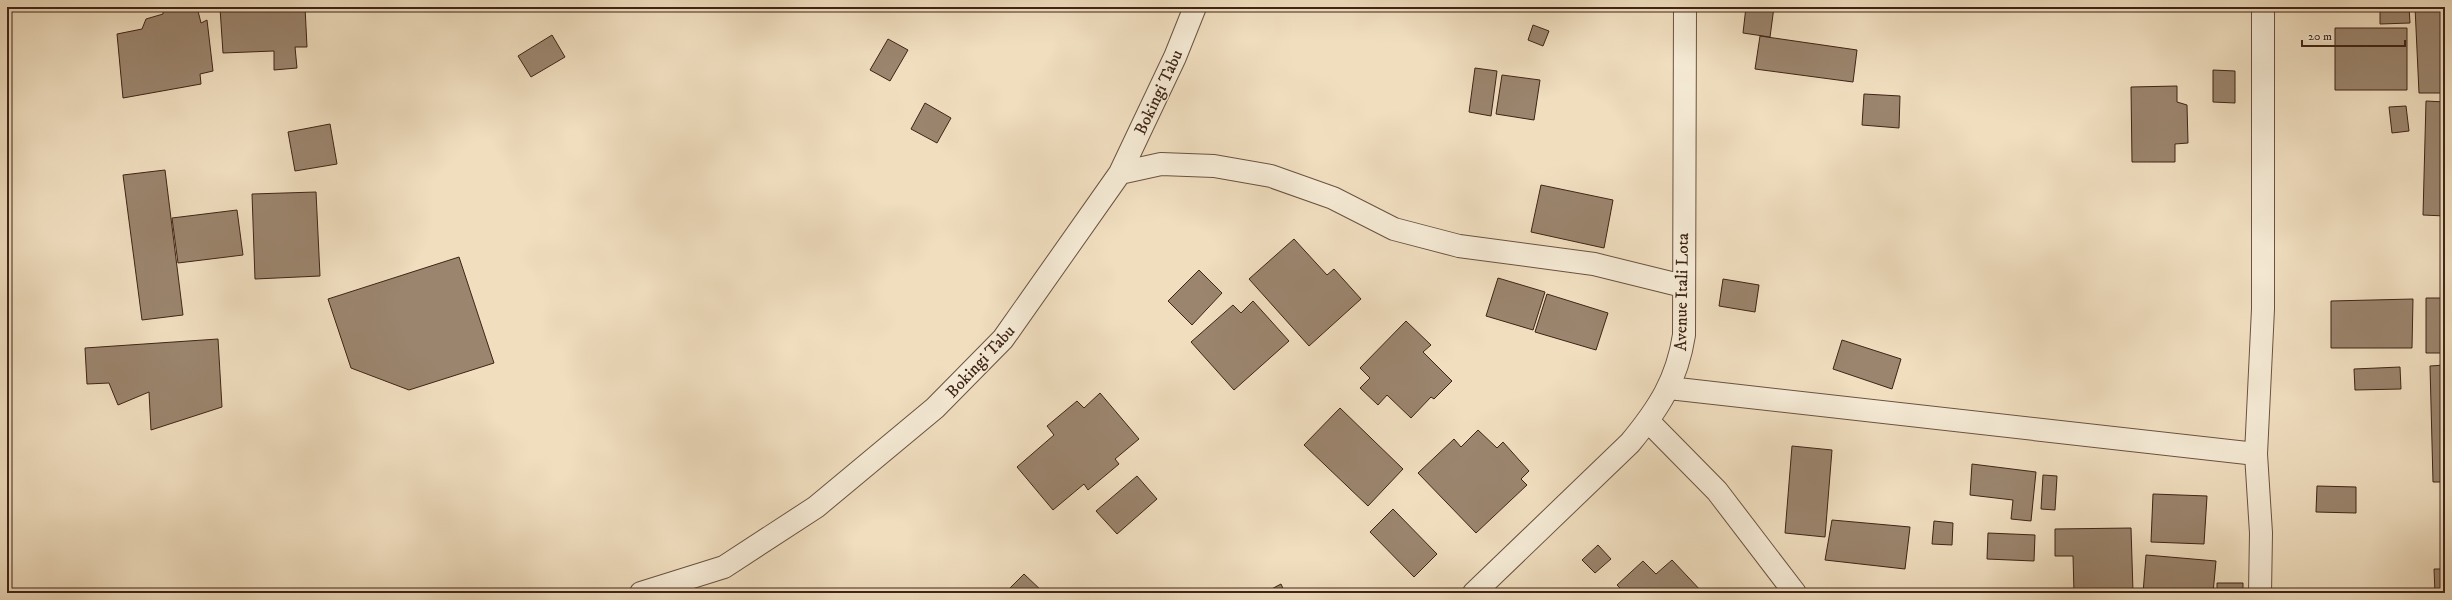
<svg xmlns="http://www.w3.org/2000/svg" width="2452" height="600" font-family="'IM FELL DW Pica',serif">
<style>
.building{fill:#9b856e;stroke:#3f2416}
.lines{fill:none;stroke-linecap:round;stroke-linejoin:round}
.minor-casing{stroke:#6b5240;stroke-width:24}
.minor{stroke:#f5ead5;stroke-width:22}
.labels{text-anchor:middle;stroke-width:3;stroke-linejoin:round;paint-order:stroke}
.street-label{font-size:17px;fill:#3f2416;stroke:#f5ead5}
</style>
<rect width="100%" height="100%" fill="#f0debf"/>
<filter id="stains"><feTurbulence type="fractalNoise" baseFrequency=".005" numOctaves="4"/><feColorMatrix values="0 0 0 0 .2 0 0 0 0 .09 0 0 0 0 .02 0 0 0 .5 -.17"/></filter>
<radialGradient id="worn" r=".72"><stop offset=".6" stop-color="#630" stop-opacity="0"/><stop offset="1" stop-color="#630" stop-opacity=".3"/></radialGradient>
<path class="building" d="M197 7 201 23 207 20 213 71 200 74 201 84 123 98 117 34 142 29 146 19 163 14V8Z
M305 7 307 47H295L297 68 274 70V51L223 53 220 8Z
M1746 7H1774L1770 37 1743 33Z
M2380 7H2409L2410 23 2380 24Z
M2415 7H2445V93H2419Z
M1533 25 1549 31 1543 46 1528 40Z
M2335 28H2407V90H2335Z
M552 35 565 57 531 77 518 56Z
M1760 36 1857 50 1853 82 1755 69Z
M888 39 908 50 890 81 870 70Z
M1475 68 1497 71 1491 116 1469 112Z
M2213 70 2235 71V103L2213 102Z
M1502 75 1540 80 1534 120 1496 114Z
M2177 86V102L2187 105 2188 143 2175 144V162H2132L2131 87Z
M1864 94 1900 96 1899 128 1862 125Z
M2426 101 2445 102V216L2423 215Z
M925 103 951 118 937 143 911 129Z
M2406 106 2409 131 2392 133 2389 107Z
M330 124 337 164 295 171 288 132Z
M165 170 183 315 142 320 123 175Z
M1541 185 1613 200 1604 248 1531 232Z
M316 192 320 276 255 279 252 194Z
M237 210 243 255 178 263 172 218Z
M1294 239 1327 275 1334 269 1361 299 1309 346 1249 279Z
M459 257 494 363 409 390 351 368 328 299Z
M1199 270 1222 293 1192 325 1168 301Z
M1498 278 1545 292 1533 330 1486 316Z
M1723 279 1759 285 1755 312 1719 306Z
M1547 294 1608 313 1596 350 1535 332Z
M2426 298H2445V353H2426Z
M2413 299 2412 348H2331V301Z
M1253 301 1289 341 1234 390 1191 342 1233 305 1241 313Z
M1406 321 1431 345 1423 352 1452 381 1434 399 1431 397 1411 418 1387 395 1378 405 1360 388 1370 378 1360 368Z
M218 339 222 407 151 430 149 392 118 405 109 383 87 384 85 348Z
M1842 340 1901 359 1892 389 1833 369Z
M2445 365V482H2433L2430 366Z
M2400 367 2401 389 2355 390 2354 369Z
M1100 393 1139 439 1115 459 1119 464 1088 490 1084 484 1053 510 1017 467 1054 435 1047 426 1077 401 1084 408Z
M1340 408 1403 469 1368 506 1304 445Z
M1478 430 1497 448 1503 442 1529 471 1521 479 1527 485 1476 533 1418 473 1454 439 1461 447Z
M1792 446 1832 450 1825 537 1785 533Z
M1972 464 2036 472 2031 521 2011 519 2013 500 1970 495Z
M2043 475 2057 476 2055 510 2041 509Z
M1137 476 1157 499 1117 534 1096 511Z
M2317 486 2356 487V513L2316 512Z
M2153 494 2207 496 2204 544 2151 542Z
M1393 509 1437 554 1414 577 1370 532Z
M1832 520 1910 527 1905 569 1825 560Z
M1934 521 1953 523 1952 545 1932 544Z
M2131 528 2133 592 2074 593 2073 556H2055V529Z
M1988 533 2035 535 2034 561 1987 559Z
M1598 545 1611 559 1595 573 1582 560Z
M2146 555 2216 561 2213 593H2143Z
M1672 560 1703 593H1625L1617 585 1643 561 1656 574Z
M2434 569H2445V593H2435Z
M1024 574 1044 593H1005Z
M2217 583H2243V593H2217Z
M1281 584 1285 593H1264Z"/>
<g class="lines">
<defs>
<path id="minor" d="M1120 173 1161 164 1214 166 1271 176 1333 198 1394 229 1459 246 1594 264 1683 286
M1669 388 2256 454
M1648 421 1717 491 1795 593
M641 593 724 567 816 507 935 408 1003 339 1120 173 1175 57 1195 7
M1474 593 1630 443C1659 408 1677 380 1684 335L1685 7
M2260 593 2261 533 2256 454 2263 309V7"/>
</defs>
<use href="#minor" class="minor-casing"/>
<use href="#minor" class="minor"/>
</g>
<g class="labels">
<g class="street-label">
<text transform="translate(1158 92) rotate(-65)" y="6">Bokingi Tabu</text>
<text transform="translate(1681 292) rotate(-89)" y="6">Avenue Itali Lota</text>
<text transform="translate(980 361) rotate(-47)" y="6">Bokingi Tabu</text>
</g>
</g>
<rect width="2452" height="600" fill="none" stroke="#f0debf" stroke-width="24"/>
<rect x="8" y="8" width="2436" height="584" fill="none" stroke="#3f2416" stroke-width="2"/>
<rect x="12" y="12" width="2428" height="576" fill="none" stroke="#3f2416"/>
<path d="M2302 40v6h103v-6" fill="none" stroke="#3f2416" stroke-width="2"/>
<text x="2308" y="40" font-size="12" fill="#3f2416" stroke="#f5ead5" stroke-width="3" paint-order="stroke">20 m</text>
<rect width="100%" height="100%" filter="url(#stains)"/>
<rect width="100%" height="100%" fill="url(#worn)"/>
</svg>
